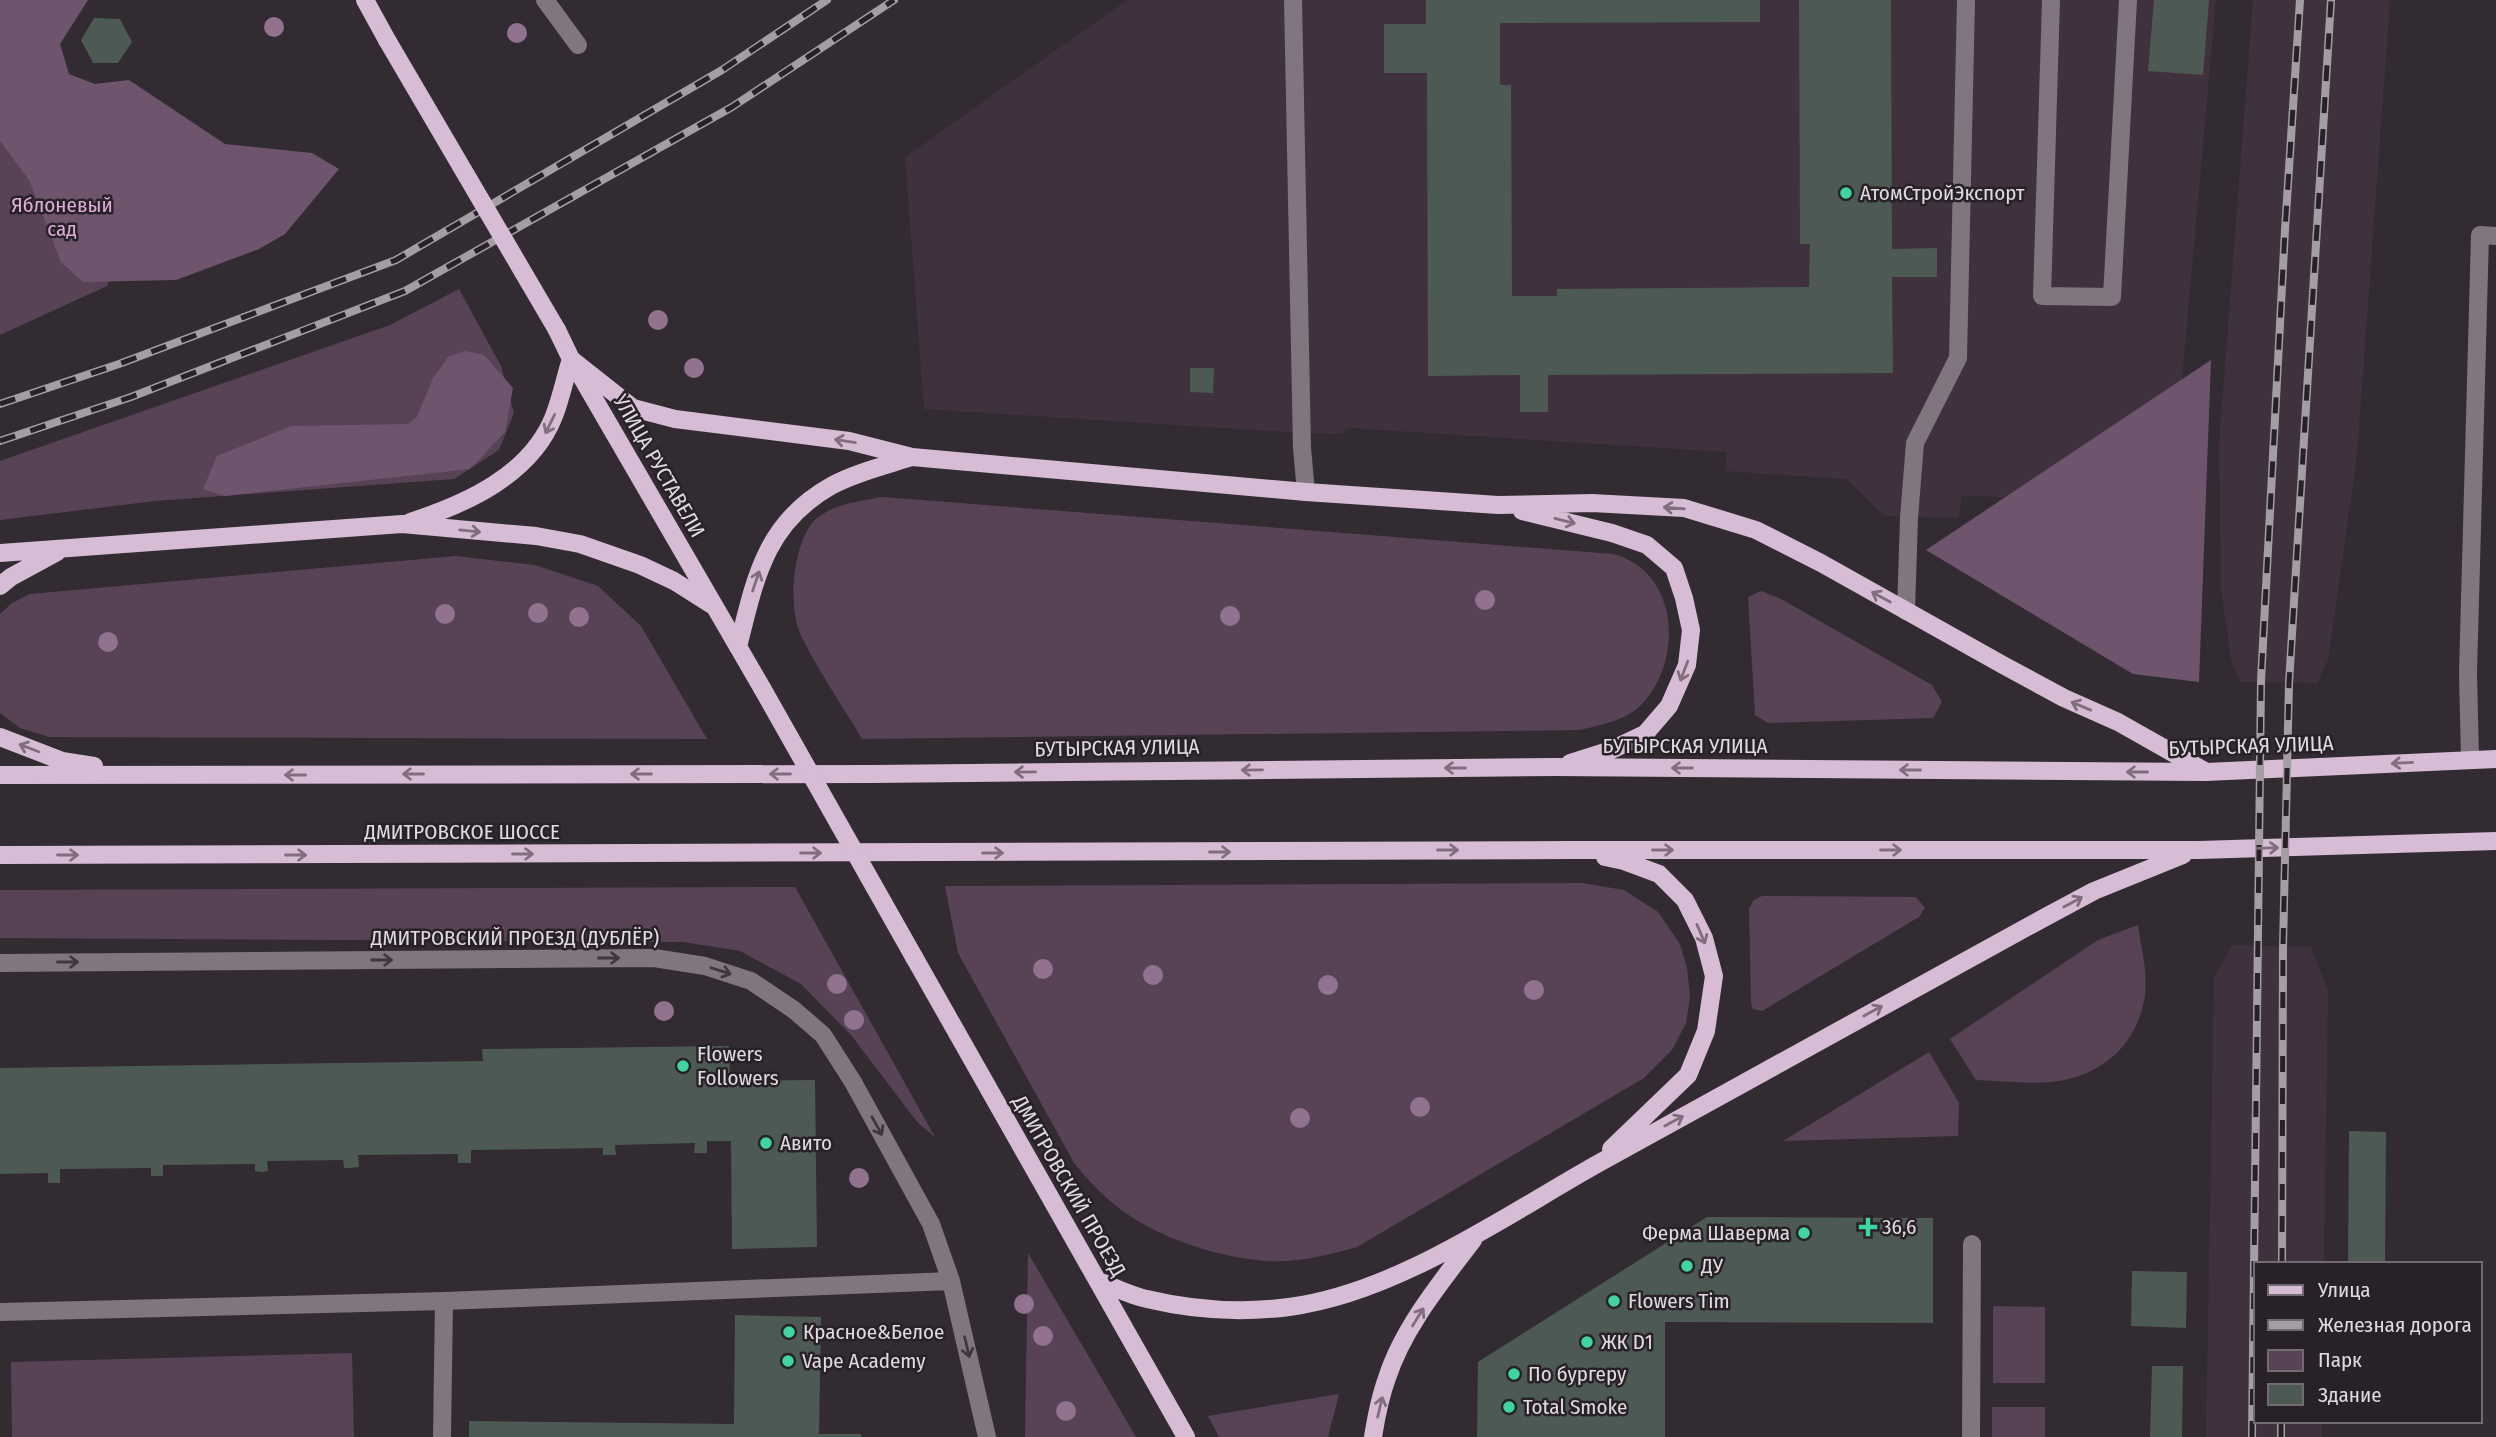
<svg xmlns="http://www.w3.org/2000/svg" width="2496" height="1437" font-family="'Fira Sans Condensed',sans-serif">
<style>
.built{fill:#3f323e}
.green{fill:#574355}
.forest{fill:#6f546d}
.building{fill:#4d5953}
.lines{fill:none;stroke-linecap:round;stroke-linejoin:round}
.minor{stroke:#817580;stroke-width:18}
.major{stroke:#d6bcd4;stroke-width:18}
.rail-casing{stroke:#a49ea4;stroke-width:8}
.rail{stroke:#292128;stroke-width:5;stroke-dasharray:16;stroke-linecap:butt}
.major-bridge{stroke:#d6bcd4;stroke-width:18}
.tree{fill:#91738f}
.oneway{stroke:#806e7e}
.oneway2{stroke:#3f363e}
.poi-dot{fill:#40d4a2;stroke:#292128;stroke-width:2.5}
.labels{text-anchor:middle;stroke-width:5;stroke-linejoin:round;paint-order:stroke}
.poi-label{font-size:21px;fill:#e0dbe0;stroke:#292128;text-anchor:start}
.park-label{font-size:21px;fill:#deaedb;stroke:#292128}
.street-label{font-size:21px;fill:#e0dbe0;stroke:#292128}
</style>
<rect width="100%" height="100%" fill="#332b32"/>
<path class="built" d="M1127 0H2216L2171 501 1962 496 1959 518 1885 516 1846 479 1725 471 1727 452 1348 428 1341 434 1301 433 924 409 905 157Z
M2253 0H2390L2357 456 2328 660 2317 683 2240 682 2231 660 2221 588 2219 443Z
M2233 945 2311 947 2328 991 2324 1264H2256V1421H2322V1437H2206L2214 976Z"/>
<path class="green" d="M0 0 130 211 107 286 0 335Z
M459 289 501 366 514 413 499 450 454 479 155 501 0 520V461L390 325Z
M883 497 1613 554C1680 571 1684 663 1640 706 1624 721 1600 725 1580 730L862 739C842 705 819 672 801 636 788 608 792 547 813 522 829 504 861 501 883 497Z
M456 556 535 565 598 586 641 626 707 739 49 737 20 728 0 713V614L12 603 30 594Z
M1761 591 1781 599 1932 685 1942 702 1933 718 1768 723 1755 715 1748 597Z
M1582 883 1624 890 1658 912 1680 944 1687 968 1690 997 1686 1023 1672 1050 1644 1078 1357 1247C1328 1255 1298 1263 1267 1261 1220 1258 1158 1238 1120 1209 1103 1196 1088 1180 1074 1163L958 953 945 886Z
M795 887 935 1137 918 1123 851 1035 801 984 740 951 683 942 0 938V890Z
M1762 896 1916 897 1925 908 1919 917 1762 1011 1753 1009 1751 1003 1749 908 1754 900Z
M2138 925C2141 947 2148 972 2145 995 2138 1045 2101 1077 2051 1082 2027 1084 2001 1081 1976 1080L1950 1039 2098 940Z
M1929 1052 1959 1103 1958 1136 1783 1141Z
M1028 1253 1136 1437H1025Z
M1993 1306 2045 1307V1383H1993Z
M352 1353 354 1437H12L11 1362Z
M1339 1394 1328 1437H1219L1208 1416Z
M1992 1407H2045V1437H1992Z"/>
<path class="forest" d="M0 0H88L60 44 69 74 95 84 129 80 225 144 312 153 339 169 285 234 259 249 176 280 83 282 61 262 29 180 0 141Z
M466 351 484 355 513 388 505 432 470 469 225 496 203 489 217 456 291 426 408 424 417 417 433 378 449 356Z
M2211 360 2199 682 2133 674 1926 550Z"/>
<path class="building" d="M1426 0H1760V22L1500 23V85H1511L1512 296H1557V289L1809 287 1810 244H1800L1799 0H1891L1892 249 1937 248V277H1892L1893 373 1548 375V412H1520V375L1428 376 1427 73H1384V24H1426Z
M2154 0H2209L2203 75 2148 71Z
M94 18 120 19 132 42 118 63H93L81 40Z
M1190 368H1214L1213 393 1190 392Z
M729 1046 730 1081 815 1080 817 1247 732 1249 731 1141H707V1153H694L695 1143 615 1145 616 1155H603V1148L471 1150V1163H458V1154L358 1155 359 1167 351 1168H344L343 1160 267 1161 268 1171 262 1172 255 1171V1164L163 1165V1176H151V1168L60 1169V1183H48V1173L0 1174V1068L483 1061 482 1049Z
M2349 1131 2386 1132 2385 1264H2348Z
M1707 1217 1933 1218V1323L1665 1322V1437H1477L1478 1362Z
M2132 1271 2187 1272 2186 1328 2131 1326Z
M735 1315 821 1317 819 1434H861V1437H469V1421L734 1424Z
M2152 1366H2183L2182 1437H2150Z"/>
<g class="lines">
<path class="minor" d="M545 0 578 45
M1293 0 1302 448 1306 492
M2051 0 2042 296 2112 297 2128 0
M1906 611 1909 518 1915 443 1958 358 1966 0
M2470 760 2468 673 2480 235 2496 236
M0 963 654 958 705 966 751 981 794 1010 823 1035 853 1082 931 1224 951 1281 987 1437
M0 1312 444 1301 951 1281
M442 1437 444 1301
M1971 1437 1972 1244"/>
<path class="major" d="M365 0 387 40
M557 330 571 359 762 688
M571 359 633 408 675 419 849 441 912 457 1306 492 1498 505 1592 503 1684 508 1756 530 1821 563 2003 665 2064 698 2118 722 2203 770
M1522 511 1612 533 1647 545 1674 568 1684 598 1691 630 1687 665 1669 706 1645 734 1611 750 1570 763
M410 522C466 504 531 475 554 416 561 398 565 378 571 359
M0 553 402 524 536 536 580 544 640 565 674 581 715 607
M0 586 11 577 57 552
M738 647C755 579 765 523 831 486 854 473 887 465 912 457
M0 737 62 761 94 766
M0 775 872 774 1555 767 2206 772 2496 759
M0 855 1570 850H2199L2496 841
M1605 857 1624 861 1659 874 1685 900 1704 938 1714 976 1706 1031 1688 1075 1611 1149
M914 957 1186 1437
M1098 1281C1114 1287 1131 1296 1147 1299 1193 1310 1243 1313 1289 1307 1397 1293 1506 1215 1599 1163 1746 1081 1893 1001 2040 920L2094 891 2183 855
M1373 1437C1376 1418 1380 1397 1387 1378 1403 1328 1441 1282 1473 1240"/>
<defs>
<path id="rail" d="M0 404 119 364 396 260 722 70 827 0
M0 441 131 397 405 291 732 107 894 0
M2282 1264 2283 947 2289 683 2331 0
M2252 1437 2261 681 2285 230 2300 0
M2281 1437V1421"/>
</defs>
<use href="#rail" class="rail-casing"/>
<use href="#rail" class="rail"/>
<path class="major-bridge" d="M387 40 557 330
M762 688 914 957"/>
</g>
<g class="tree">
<circle cx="274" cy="27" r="10"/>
<circle cx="517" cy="33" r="10"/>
<circle cx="658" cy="320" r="10"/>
<circle cx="694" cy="368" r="10"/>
<circle cx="1485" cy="600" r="10"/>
<circle cx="538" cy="613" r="10"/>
<circle cx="445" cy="614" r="10"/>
<circle cx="1230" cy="616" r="10"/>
<circle cx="579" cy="617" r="10"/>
<circle cx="108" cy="642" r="10"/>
<circle cx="1043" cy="969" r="10"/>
<circle cx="1153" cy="975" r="10"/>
<circle cx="837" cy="984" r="10"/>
<circle cx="1328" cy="985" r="10"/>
<circle cx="1534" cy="990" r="10"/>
<circle cx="664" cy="1011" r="10"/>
<circle cx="854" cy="1020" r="10"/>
<circle cx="1420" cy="1107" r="10"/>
<circle cx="1300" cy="1118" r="10"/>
<circle cx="859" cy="1178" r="10"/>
<circle cx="1024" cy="1304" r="10"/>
<circle cx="1043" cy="1336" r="10"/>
<circle cx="1066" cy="1411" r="10"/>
</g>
<defs><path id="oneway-shaft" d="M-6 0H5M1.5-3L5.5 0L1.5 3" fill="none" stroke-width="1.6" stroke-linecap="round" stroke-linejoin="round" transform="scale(1.75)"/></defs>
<g class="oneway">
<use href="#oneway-shaft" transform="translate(550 424) rotate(116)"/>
<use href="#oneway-shaft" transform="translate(845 441) rotate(-171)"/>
<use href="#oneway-shaft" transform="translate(1674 508) rotate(-175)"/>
<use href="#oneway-shaft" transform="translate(1565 521) rotate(14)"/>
<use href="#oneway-shaft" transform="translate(470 531) rotate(6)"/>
<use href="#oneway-shaft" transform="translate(756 581) rotate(-71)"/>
<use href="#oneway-shaft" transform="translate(1881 597) rotate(-151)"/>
<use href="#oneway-shaft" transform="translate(1684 671) rotate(111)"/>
<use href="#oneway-shaft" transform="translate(2081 706) rotate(-157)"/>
<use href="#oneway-shaft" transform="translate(29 748) rotate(-159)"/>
<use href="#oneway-shaft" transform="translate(2402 763) rotate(177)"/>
<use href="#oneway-shaft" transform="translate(1455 768) rotate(180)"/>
<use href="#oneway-shaft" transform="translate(1682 768) rotate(-180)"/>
<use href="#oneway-shaft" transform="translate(1252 770) rotate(179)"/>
<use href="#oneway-shaft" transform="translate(1910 770) rotate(-180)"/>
<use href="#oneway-shaft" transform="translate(1025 772) rotate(179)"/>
<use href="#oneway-shaft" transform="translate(2137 772) rotate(-180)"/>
<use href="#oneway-shaft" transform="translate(413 774) rotate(180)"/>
<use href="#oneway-shaft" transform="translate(641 774) rotate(180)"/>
<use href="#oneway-shaft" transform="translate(780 774) rotate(180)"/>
<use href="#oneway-shaft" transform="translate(295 775) rotate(180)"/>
<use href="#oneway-shaft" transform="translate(2268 848) rotate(-2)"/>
<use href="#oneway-shaft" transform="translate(1448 850)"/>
<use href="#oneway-shaft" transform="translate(1663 850)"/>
<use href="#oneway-shaft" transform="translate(1891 850)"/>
<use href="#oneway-shaft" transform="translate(1220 852)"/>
<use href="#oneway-shaft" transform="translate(811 853)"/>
<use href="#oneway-shaft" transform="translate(993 853)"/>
<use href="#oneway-shaft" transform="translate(523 854)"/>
<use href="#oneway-shaft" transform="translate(68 855)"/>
<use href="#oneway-shaft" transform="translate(296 855)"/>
<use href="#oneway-shaft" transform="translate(2073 902) rotate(-28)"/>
<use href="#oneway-shaft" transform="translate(1701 934) rotate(67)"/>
<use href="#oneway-shaft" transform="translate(1873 1011) rotate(-29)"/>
<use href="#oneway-shaft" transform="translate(1674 1121) rotate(-29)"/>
<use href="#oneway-shaft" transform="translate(1418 1317) rotate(-58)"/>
<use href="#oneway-shaft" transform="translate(1380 1407) rotate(-77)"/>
</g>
<g class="oneway2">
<use href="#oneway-shaft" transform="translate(609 958)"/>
<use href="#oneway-shaft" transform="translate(382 960)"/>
<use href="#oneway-shaft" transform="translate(68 962)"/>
<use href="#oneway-shaft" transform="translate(721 971) rotate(18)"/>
<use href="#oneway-shaft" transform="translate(877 1126) rotate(61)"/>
<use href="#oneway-shaft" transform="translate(967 1347) rotate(77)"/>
</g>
<g class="poi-dot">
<circle cx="1846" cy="193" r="7"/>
<circle cx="683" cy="1066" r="7"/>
<circle cx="766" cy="1143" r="7"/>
<path d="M1864.5 1216.5h7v7h7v7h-7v7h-7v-7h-7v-7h7z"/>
<circle cx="1804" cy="1233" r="7"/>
<circle cx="1687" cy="1266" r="7"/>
<circle cx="1614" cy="1301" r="7"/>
<circle cx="789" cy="1332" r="7"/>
<circle cx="1587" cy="1342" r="7"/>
<circle cx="788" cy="1361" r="7"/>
<circle cx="1514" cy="1374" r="7"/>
<circle cx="1509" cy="1407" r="7"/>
</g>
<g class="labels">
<g class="poi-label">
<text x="1860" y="200">АтомСтройЭкспорт</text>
<text x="697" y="1061">Flowers<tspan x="697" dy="24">Followers</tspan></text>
<text x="780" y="1150">Авито</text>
<text x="1882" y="1234">36,6</text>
<text x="1790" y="1240" text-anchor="end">Ферма Шаверма</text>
<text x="1701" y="1273">ДУ</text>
<text x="1628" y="1308">Flowers Tim</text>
<text x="803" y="1339">Красное&amp;Белое</text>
<text x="1601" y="1349">ЖК D1</text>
<text x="802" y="1368">Vape Academy</text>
<text x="1528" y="1381">По бургеру</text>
<text x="1523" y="1414">Total Smoke</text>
</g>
<g class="park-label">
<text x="62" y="212">Яблоневый<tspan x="62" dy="24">сад</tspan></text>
</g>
<g class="street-label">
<text transform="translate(659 466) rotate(60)" y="7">УЛИЦА РУСТАВЕЛИ</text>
<text x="1685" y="753">БУТЫРСКАЯ УЛИЦА</text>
<text transform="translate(2251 746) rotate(-2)" y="7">БУТЫРСКАЯ УЛИЦА</text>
<text transform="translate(1117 748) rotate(-1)" y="7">БУТЫРСКАЯ УЛИЦА</text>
<text x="462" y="839">ДМИТРОВСКОЕ ШОССЕ</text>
<text x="515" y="945">ДМИТРОВСКИЙ ПРОЕЗД (ДУБЛЁР)</text>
<text transform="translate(1069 1186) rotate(60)" y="7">ДМИТРОВСКИЙ ПРОЕЗД</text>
</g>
</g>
<rect x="2254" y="1262" width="228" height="161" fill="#292128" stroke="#726b72" stroke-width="2"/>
<rect x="2268" y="1285" width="35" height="10" fill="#d6bcd4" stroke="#726b72" stroke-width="2"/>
<text x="2318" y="1297" font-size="21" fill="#e0dbe0">Улица</text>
<rect x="2268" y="1320" width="35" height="10" fill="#a49ea4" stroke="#726b72" stroke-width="2"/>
<text x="2318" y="1332" font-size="21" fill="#e0dbe0">Железная дорога</text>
<rect x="2268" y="1350" width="35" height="21" fill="#574355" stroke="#726b72" stroke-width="2"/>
<text x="2318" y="1367" font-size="21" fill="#e0dbe0">Парк</text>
<rect x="2268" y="1384" width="35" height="21" fill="#4d5953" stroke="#726b72" stroke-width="2"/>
<text x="2318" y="1402" font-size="21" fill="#e0dbe0">Здание</text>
</svg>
